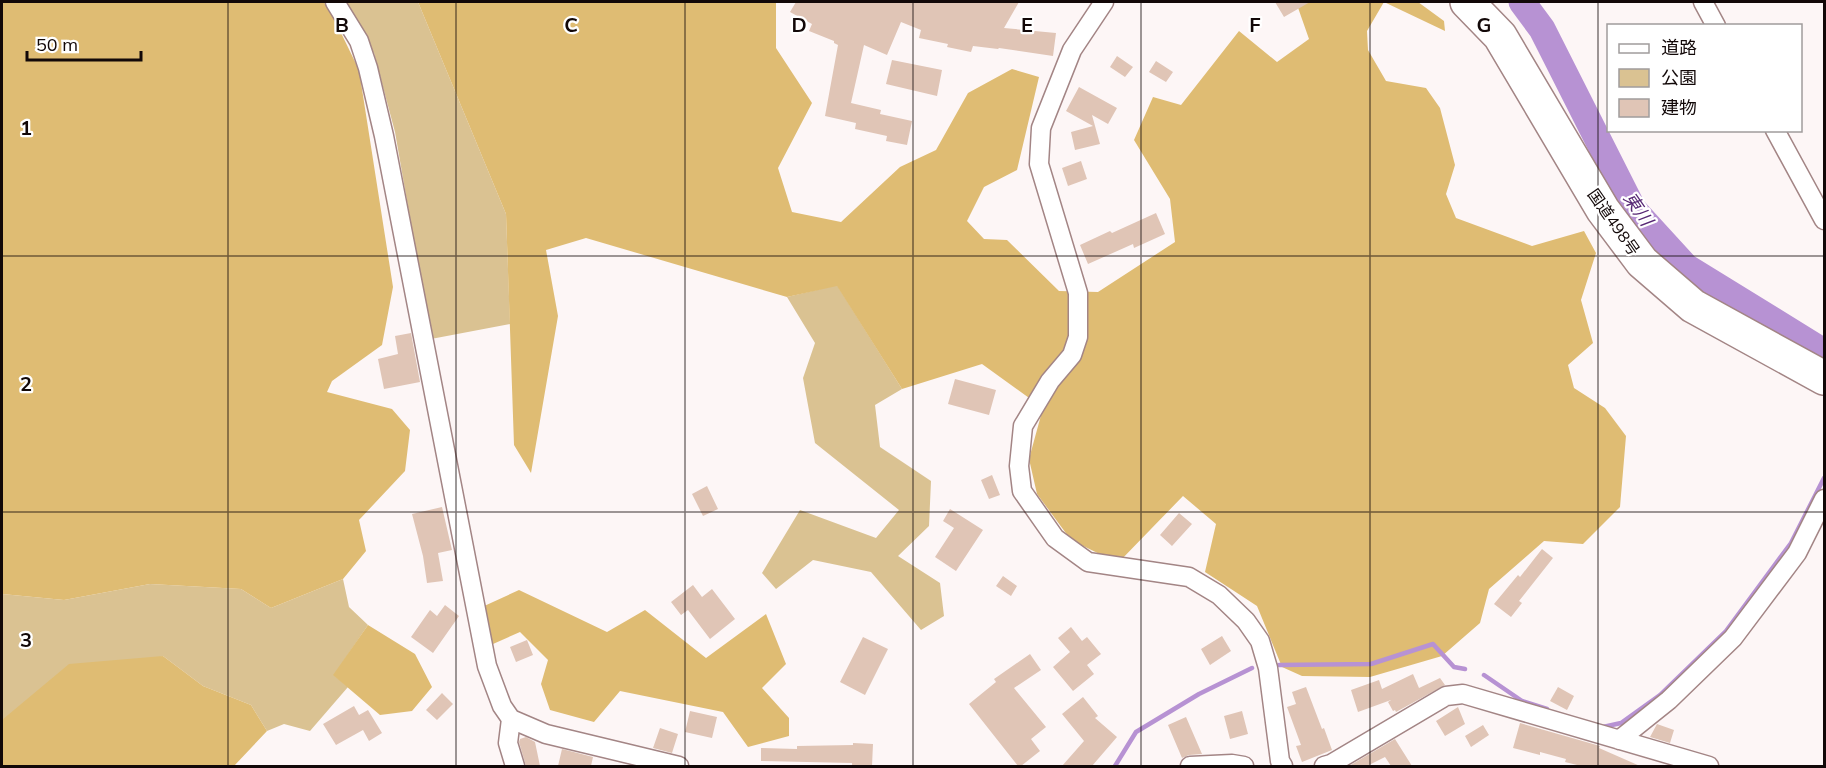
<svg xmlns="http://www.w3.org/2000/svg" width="1826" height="768" font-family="Mulish,'Noto Sans JP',sans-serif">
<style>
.green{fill:#dac292}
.forest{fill:#dfbc73}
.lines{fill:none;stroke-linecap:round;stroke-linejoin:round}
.stream{stroke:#b792d3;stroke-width:4.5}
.river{stroke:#b792d3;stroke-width:27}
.building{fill:#e0c5b6}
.street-casing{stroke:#a38585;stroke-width:21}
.highway-casing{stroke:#a38585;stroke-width:36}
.street{stroke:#fff;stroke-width:18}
.highway{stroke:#fff;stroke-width:33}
.grid{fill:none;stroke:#120808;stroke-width:1.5;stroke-opacity:0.55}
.labels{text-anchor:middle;stroke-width:4.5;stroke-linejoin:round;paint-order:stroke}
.street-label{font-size:16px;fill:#120808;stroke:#fff}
.water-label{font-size:18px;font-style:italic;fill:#562774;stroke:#fff}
.grid-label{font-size:20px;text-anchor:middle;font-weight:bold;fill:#120808;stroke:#fff;stroke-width:4.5;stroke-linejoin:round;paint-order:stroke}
</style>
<rect width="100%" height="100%" fill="#fdf6f6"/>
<path class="green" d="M340 2H418L506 214 510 324 431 339 395 132 374 53Z
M837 285 902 389 875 405 880 447 931 481 929 526 898 556 940 583 944 616 921 630 871 572 813 560 776 589 762 573 800 510 876 538 899 510 815 443 803 378 815 343 787 297Z
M343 579 349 607 368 625 334 675 348 687 310 731 284 724 267 731 251 705 203 686 163 656 2 720V594L64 600 150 584 241 589 271 608Z"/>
<path class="forest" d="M2 2H323L328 6 359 70 393 287 382 345 332 381 327 392 392 409 410 430 405 471 359 520 366 551 343 579 271 608 241 589 150 584 64 600 2 594Z
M418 2H776V48L812 103 778 168 792 212 841 222 900 167 936 150 968 93 1012 69 1039 77 1017 170 984 187 967 221 984 239 1007 240 1059 291 1098 292 1175 242 1170 199 1134 140 1153 97 1181 105 1239 31 1277 62 1309 39 1296 2H1418L1444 21 1445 31 1384 2 1367 31 1368 50 1386 81 1426 88 1440 108 1455 165 1446 194 1456 218 1532 246 1584 231 1596 253 1581 300 1593 343 1568 365 1574 388 1605 408 1626 436 1620 507 1583 544 1544 541 1489 589 1480 623 1442 656 1370 677 1302 676 1282 667 1257 606 1205 572 1216 524 1183 496 1118 563 1071 540 1037 494 1029 459 1043 408 982 364 902 389 837 286 787 297 586 238 546 250 558 316 531 473 514 445 506 214Z
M519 590 607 632 645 610 706 658 766 614 786 664 762 688 789 718V736L748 747 723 712 620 691 594 722 550 710 541 684 548 660 520 632 493 644 482 607Z
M368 625 415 654 432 687 412 711 380 715 333 675Z
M163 656 203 686 251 705 267 731 234 766H2V720L69 664Z"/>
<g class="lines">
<path class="stream" d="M1279 665 1371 664 1433 644 1454 667 1465 669
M1484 675 1522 701 1547 709
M1603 727 1621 723 1660 695 1726 631 1791 543 1824 478
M1115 766 1136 732 1199 694 1252 668"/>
<path class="river" d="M1522 2 1542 29 1633 209 1686 267 1824 352"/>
</g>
<path class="building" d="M796 2H1019L1004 28 1056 33 1053 56 999 48 998 49 973 46 971 52 947 47 948 44 919 38 921 30 901 22 887 55 864 45 851 103 881 110 880 114 912 121 907 145 886 141 887 136 855 129 856 123 825 116 838 45 834 43V41L809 31 812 24 790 12Z
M1275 2H1310L1284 17Z
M1117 56 1133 67 1125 77 1110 67Z
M892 60 942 70 937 96 886 84Z
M1156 61 1173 72 1166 82 1149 72Z
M1079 87 1117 108 1108 124 1092 115 1100 144 1075 150 1071 132 1093 126 1066 111Z
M1081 161 1087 179 1068 186 1062 168Z
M1156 213 1165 234 1134 248 1133 244 1088 264 1080 245 1110 231 1112 233Z
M411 333 420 382 384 389 378 359 398 354 395 336Z
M955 379 996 390 989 415 948 404Z
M992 475 1000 495 989 499 981 480Z
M707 486 718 509 703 516 692 494Z
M442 507 452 550 438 553 443 581 427 583 423 556 412 514Z
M950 509 983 530 956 571 935 557 954 528 943 521Z
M1179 513 1192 524 1172 546 1160 535Z
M1542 549 1553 558 1519 601 1522 603 1511 617 1494 604 1518 575 1520 577Z
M1003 576 1017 586 1011 596 996 586Z
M693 585 702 597 712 589 735 619 710 639 688 610 681 615 671 602Z
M445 605 459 616 433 653 411 637 430 610 437 616Z
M1071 627 1082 641 1087 637 1101 654 1087 665 1094 674 1073 691 1053 667 1070 652 1058 638Z
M1222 636 1231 651 1210 665 1201 649Z
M863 637 888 649 865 695 840 682Z
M527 640 533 655 516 662 510 647Z
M1030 654 1041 670 1014 688 1046 727 1031 739 1040 751 1021 766H1018L969 704 996 682 994 679Z
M1413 674 1419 688 1440 678 1445 685 1396 712 1395 710 1393 711 1388 702 1391 700 1358 712 1351 690 1379 680 1382 689Z
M1306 687 1322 729 1324 728 1332 750 1302 762 1296 746 1301 745 1287 707 1296 704 1292 692Z
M1558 687 1574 696 1567 710 1550 701Z
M442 693 453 704 437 720 426 710Z
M1083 697 1098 716 1095 718 1117 737 1092 766H1062L1084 741 1062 714Z
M354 706 359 715 368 710 382 733 369 741 363 730 336 745 323 724Z
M1458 707 1465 724 1445 736 1436 721Z
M690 711 717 717 712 738 685 732Z
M1242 711 1248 734 1230 739 1224 716Z
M1186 717 1202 754 1189 755 1182 758 1168 725Z
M1520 723 1600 746 1599 748 1640 766H1581L1565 762 1566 759 1540 752V755L1513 748Z
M1657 724 1674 730 1670 743 1650 737Z
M1483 725 1489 735 1471 747 1465 736Z
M660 728 678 734 672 753 653 748Z
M526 737 535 742 540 766H526L519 742 520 739Z
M1395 739 1412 766H1391L1385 757 1367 766H1349Z
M853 743 873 744 872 766H852V763L761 761V748L797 749V746L853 745Z
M562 749 593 757 591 766H558Z"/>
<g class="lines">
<defs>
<path id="street" d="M335 2 359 41 368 68 384 136 487 666 502 706 511 719 546 734 679 766
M1104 2 1072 50 1041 128 1039 164 1078 293V337L1072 355 1050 381 1023 426 1019 466 1022 491 1055 538 1088 562 1189 577 1219 595 1246 621 1260 641 1268 668 1280 761 1283 766
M1703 2 1716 26
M1775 130 1824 220
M511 719 508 743 515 766
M1619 740 1669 700 1733 638 1797 553 1824 499
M1190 766 1232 764 1244 766
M1324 766 1331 764 1446 696 1463 694 1709 766"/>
<path id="highway" d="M1467 2 1500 36 1603 210 1642 262 1693 306 1824 378"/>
</defs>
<use href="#street" class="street-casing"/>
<use href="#highway" class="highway-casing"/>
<use href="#street" class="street"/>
<use href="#highway" class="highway"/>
</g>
<path class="grid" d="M228 2V766M456 2V766M685 2V766M913 2V766M1141 2V766M1370 2V766M1598 2V766M2 256H1824M2 512H1824"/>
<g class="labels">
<g class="street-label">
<text transform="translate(1614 222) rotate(55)" y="6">国道498号</text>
</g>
<g class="water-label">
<text transform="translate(1638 209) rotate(55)" y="6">東川</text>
</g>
</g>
<g class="grid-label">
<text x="342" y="32">B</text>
<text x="571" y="32">C</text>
<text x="799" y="32">D</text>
<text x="1027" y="32">E</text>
<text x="1255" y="32">F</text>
<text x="1484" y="32">G</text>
<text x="26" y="135">1</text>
<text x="26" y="391">2</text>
<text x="26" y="647">3</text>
</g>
<rect width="1826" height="768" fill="none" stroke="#120808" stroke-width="6"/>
<rect x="1607" y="24" width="195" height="108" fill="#ffffff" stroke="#a09c9c" stroke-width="1.5"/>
<rect x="1619" y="44" width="30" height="9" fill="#ffffff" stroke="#a09c9c" stroke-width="1.5"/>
<text x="1661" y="54" font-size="18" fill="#120808">道路</text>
<rect x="1619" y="69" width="30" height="18" fill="#dac292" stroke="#a09c9c" stroke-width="1.5"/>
<text x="1661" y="84" font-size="18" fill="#120808">公園</text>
<rect x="1619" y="99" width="30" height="18" fill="#e0c5b6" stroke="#a09c9c" stroke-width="1.5"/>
<text x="1661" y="114" font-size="18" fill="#120808">建物</text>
<path d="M27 51v9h114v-9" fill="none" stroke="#120808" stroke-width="3"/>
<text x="36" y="51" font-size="18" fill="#120808" stroke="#ffffff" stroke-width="4.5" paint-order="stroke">50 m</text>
</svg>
